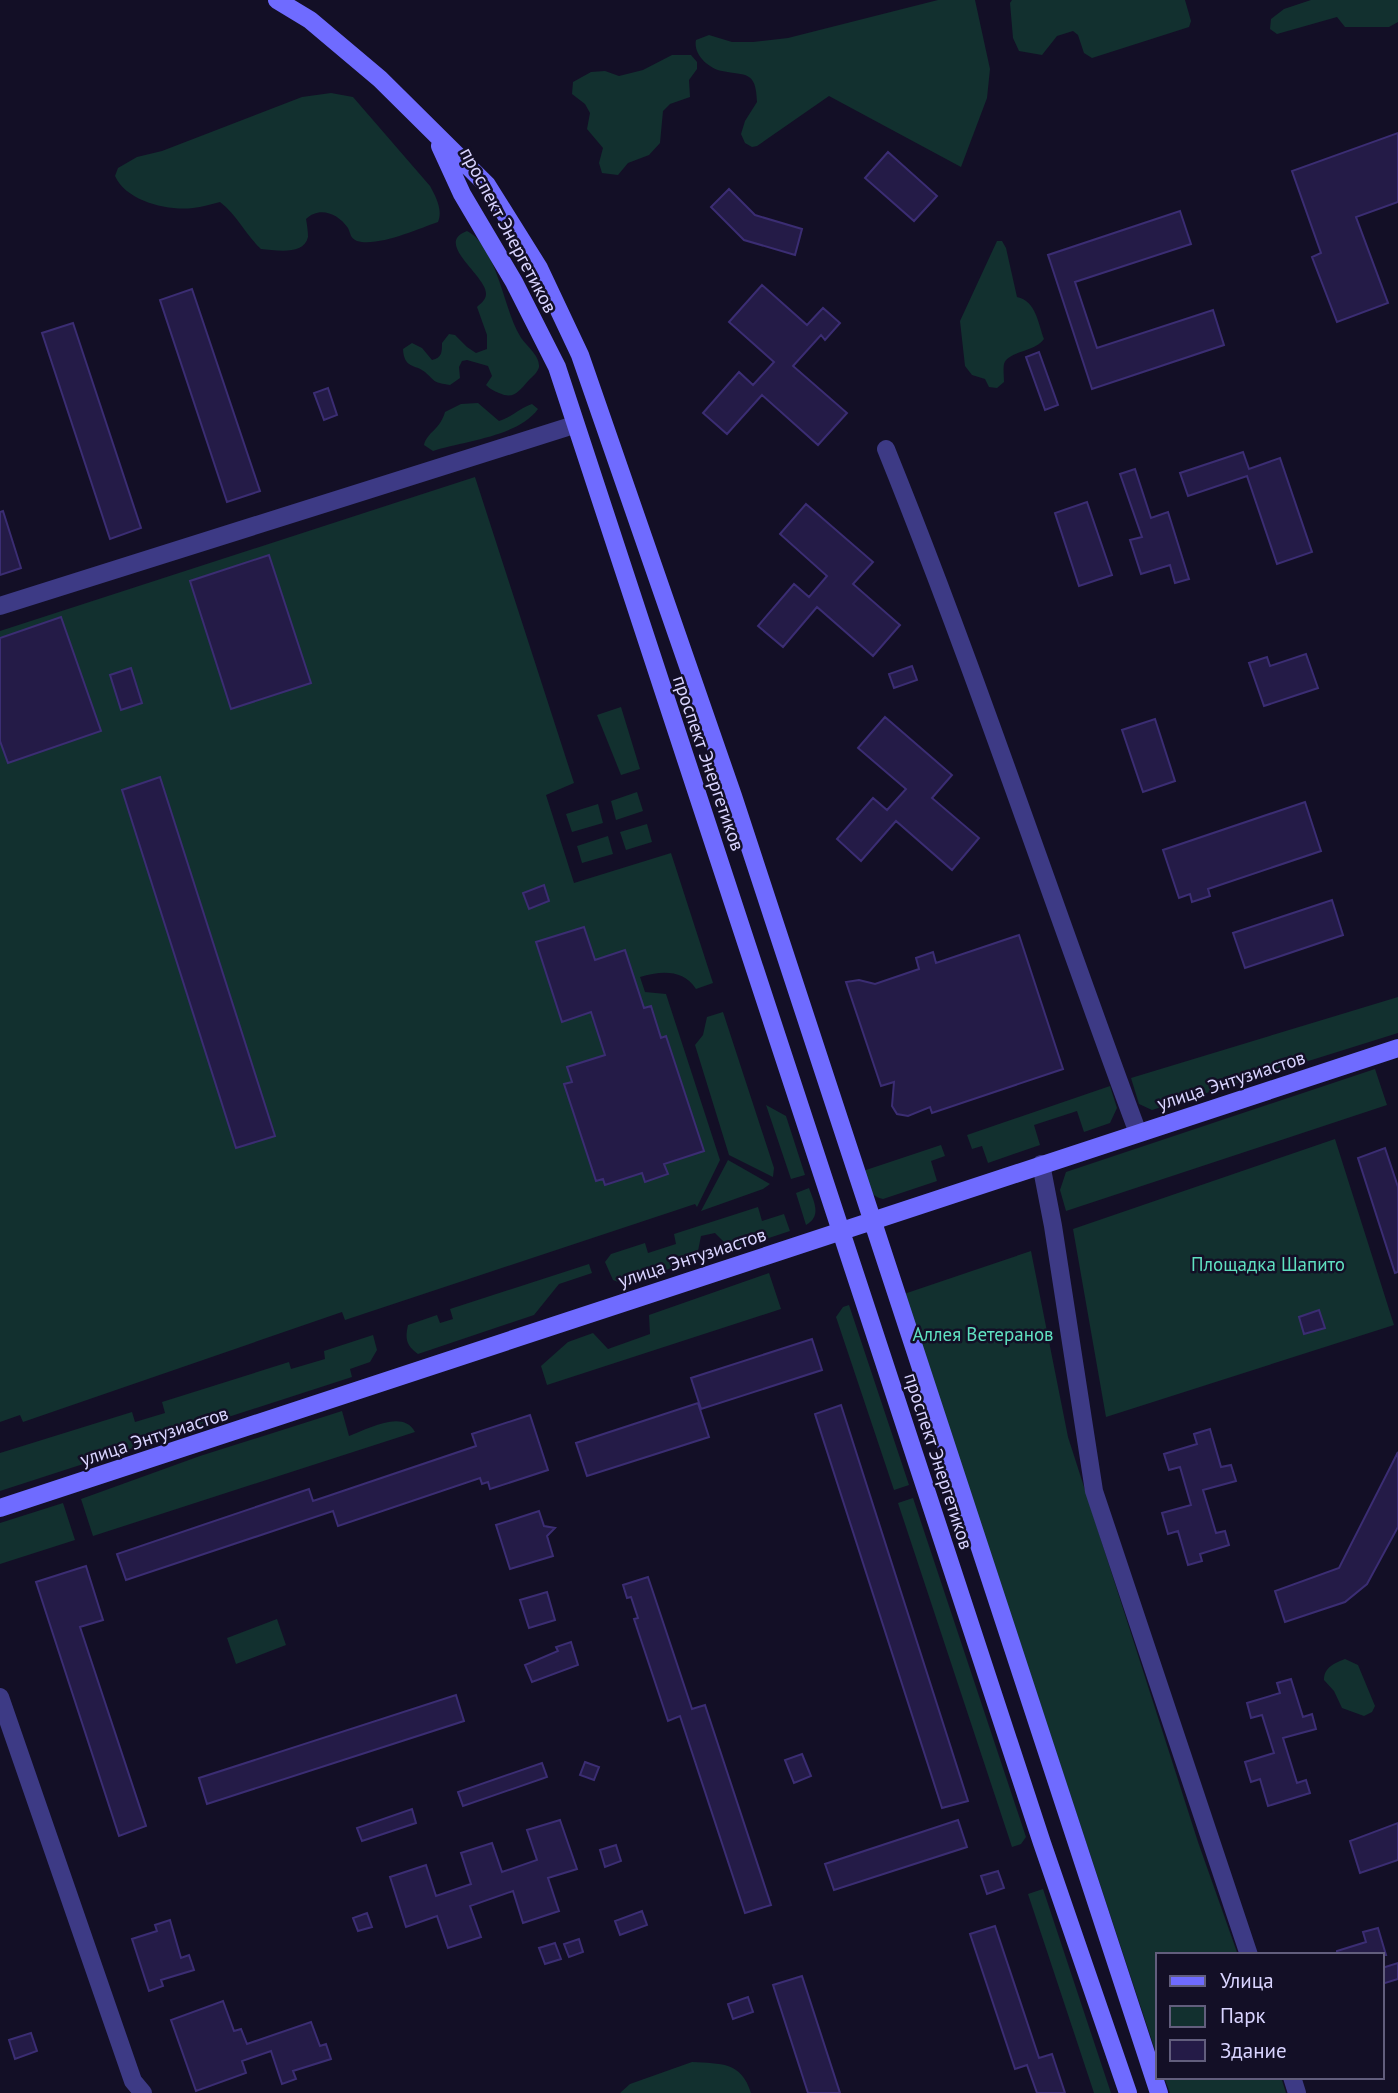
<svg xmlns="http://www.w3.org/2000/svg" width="1398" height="2093" font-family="'PT Sans',sans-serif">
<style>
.green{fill:#12302f}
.building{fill:#241b47;stroke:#3b2d73;stroke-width:2}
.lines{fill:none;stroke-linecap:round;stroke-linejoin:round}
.street{stroke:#3d3a85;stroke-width:18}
.secondary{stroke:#6f6bff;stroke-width:18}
.labels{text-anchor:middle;stroke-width:5;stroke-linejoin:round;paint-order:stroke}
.street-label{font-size:19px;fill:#d9d4ff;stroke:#130f26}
.park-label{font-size:19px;fill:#5fe0c0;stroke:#130f26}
</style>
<rect width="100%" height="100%" fill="#130f26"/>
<path class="green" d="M938 0H975L990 69 987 98 961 167 829 96 757 146 752 147 745 143 741 134 745 121 757 102C756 70 746 76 722 71 708 68 693 54 696 40L709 35 732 42H753L788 38Z
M1012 0H1185L1191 21 1189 27 1092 58 1084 53 1078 35 1073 31 1057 36 1042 55 1019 51 1013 38 1010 3Z
M1311 0H1398V22L1389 27H1345L1337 17 1277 34 1270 29 1271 19 1284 9Z
M672 55H691L697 62V69L689 80 690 97 670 104 663 111 660 143 649 155 628 163 618 175 602 173 599 163 603 148 587 129 590 113 585 104 572 94 573 82 591 72 605 71 619 76 643 70Z
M331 93 353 97 430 186C436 197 443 210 438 222 418 229 378 247 357 241 350 238 351 234 348 228 338 213 319 206 306 219 307 224 308 232 308 237 304 256 275 250 261 249 244 233 239 217 220 202 211 204 202 207 193 208 167 211 126 201 115 176L118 168 137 157 162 151 302 97Z
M467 231C497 246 503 308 520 336 525 345 540 355 539 367 538 372 533 376 529 380 519 391 514 400 499 393 494 391 490 389 486 385L492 376 488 366 467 360 462 361 459 367 460 378 450 385C433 382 437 383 425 372 415 364 404 369 403 349L412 343 422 348 432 360C442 358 442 352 442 343L449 334 455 335 467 347 476 353 487 349V335L477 307C480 304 486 300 486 294 487 276 433 243 467 231Z
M997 241H1002L1006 248 1017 297C1036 301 1038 323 1044 339 1035 352 1008 351 1004 364 1003 369 1004 377 1004 382L997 388 989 387 985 379 972 375 965 366 960 321Z
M478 403 499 421C512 417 520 408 532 404L538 409C518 437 463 441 433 451L424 445C427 432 440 430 445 412L461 404Z
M475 477 574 783 546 795 574 883 671 853 713 983 696 989C683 969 661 971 640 977L645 992 666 994 720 1160 697 1207 695 1204 345 1320 342 1312 23 1422 20 1415 0 1422V631Z
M621 707 640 769 621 775 597 715Z
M637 792 643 811 616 820 611 801Z
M598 804 603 823 572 832 566 814Z
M647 824 652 842 626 850 620 832Z
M608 836 613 854 582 863 577 846Z
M1398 997V1033L1152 1110 1139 1104 1131 1078Z
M723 1012 774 1168 773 1177 729 1155 695 1045 703 1035 707 1017Z
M1375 1069 1387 1105 1066 1211 1060 1190 1066 1172Z
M1110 1086 1117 1108 1110 1123 1084 1132 1077 1111 1034 1125 1040 1145 988 1163 982 1146 972 1149 967 1135Z
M766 1105 786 1116 805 1175 791 1179Z
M1335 1139 1394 1325 1106 1417 1073 1229Z
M941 1145 945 1156 931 1161 937 1181 883 1199C868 1196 867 1183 863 1171Z
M728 1160 770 1184 763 1189 701 1211Z
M809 1188C814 1202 822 1216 806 1225L796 1193Z
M758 1207 762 1221 784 1214 790 1231 732 1250 715 1233 701 1236 696 1261 621 1283 613 1280 605 1262 611 1254 645 1243 648 1253 676 1244 674 1234Z
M1031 1251 1068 1437 1198 1842 1238 1955H1158V2059L904 1294Z
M589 1264 592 1273 559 1284 534 1315 418 1354C406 1345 405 1339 408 1325L437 1315 440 1323 453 1319 450 1309Z
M769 1273 781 1309 547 1385 541 1366 568 1342 593 1333 608 1349 650 1334 649 1315Z
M849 1305 909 1485 894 1490 836 1317 843 1307Z
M373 1335 377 1350 370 1362 350 1369 352 1377 0 1491V1453L132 1412 135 1422 165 1413 162 1402 289 1362 291 1369 325 1359 324 1351Z
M342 1411 349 1436C368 1429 403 1409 415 1432L93 1536 81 1499 200 1456Z
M913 1498 1026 1837 1021 1844 1012 1847 898 1503Z
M63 1503 75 1540 0 1564V1523Z
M277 1619 286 1645 236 1664 227 1638Z
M1345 1659 1358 1665 1375 1706 1372 1712 1364 1716 1342 1708 1334 1691 1324 1680C1324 1667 1335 1663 1345 1659Z
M1043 1889 1111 2093H1094L1028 1894Z
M692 2062C721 2064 741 2061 751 2093H620L630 2084Z
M1164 2077H1281L1286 2093H1170Z"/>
<path class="building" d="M1398 133V202L1356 217 1388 303 1337 322 1312 257 1321 253 1292 171Z
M888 152 937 196 914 221 865 178Z
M729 189 755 215 802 229 795 255 744 240 711 207Z
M1180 211 1191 244 1075 282 1097 348 1213 310 1224 345 1092 389 1048 255Z
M762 285 807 325 823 308 840 323 825 340 821 335 793 366 847 413 818 445 762 395 727 434 703 413 739 372 753 385 774 362 729 322Z
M192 289 260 491 227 502 160 300Z
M73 323 141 528 110 539 42 333Z
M1039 352 1058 405 1045 410 1026 357Z
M328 388 337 415 324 420 314 393Z
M1243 452 1249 469 1280 458 1312 552 1277 564 1247 476 1188 496 1180 473Z
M1135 469 1151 518 1168 512 1189 579 1175 583 1170 565 1141 574 1130 540 1142 537 1120 474Z
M1087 502 1112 575 1079 586 1055 513Z
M806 504 873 562 853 584 900 625 873 656 817 607 783 647 758 626 794 584 809 597 827 576 780 534Z
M3 511 21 568 0 575V512Z
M269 555 311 683 231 709 190 581Z
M61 617 101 731 8 763 0 741V638Z
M1306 654 1318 688 1264 706 1249 663 1267 657 1270 666Z
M912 666 917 680 894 688 889 674Z
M131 668 142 703 121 710 110 675Z
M885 717 952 775 932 798 979 838 952 870 896 821 861 861 837 839 873 798 887 810 906 789 858 748Z
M1155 719 1175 781 1143 792 1122 730Z
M160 777 275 1136 236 1148 122 790Z
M1305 802 1321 851 1208 889 1210 896 1192 902 1190 894 1179 898 1163 850Z
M544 885 549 901 529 909 523 893Z
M1332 900 1343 935 1245 968 1233 933Z
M584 927 595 960 625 950 644 1008 651 1006 661 1038 666 1036 704 1151 664 1164 668 1174 645 1182 642 1173 605 1185 603 1179 596 1181 564 1084 572 1082 567 1067 605 1055 591 1012 562 1022 536 942Z
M1019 935 1063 1069 932 1113 930 1107 908 1116 897 1114 892 1106 894 1082 881 1086 846 982 859 980 875 984 919 969 916 958 933 952 936 963Z
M1385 1148 1398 1187V1272L1395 1273 1358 1158Z
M1319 1310 1325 1328 1304 1334 1299 1317Z
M812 1339 822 1370 701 1409 691 1378Z
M698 1403 709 1437 587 1476 576 1443Z
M841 1405 968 1801 942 1808 815 1414Z
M530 1415 548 1470 490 1489 488 1482 482 1484 480 1478 338 1526 333 1511 126 1580 117 1554 309 1489 313 1501 328 1496 476 1446 472 1434Z
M1210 1429 1221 1467 1231 1465 1236 1481 1203 1490 1216 1533 1225 1531 1229 1545 1200 1554 1202 1561 1188 1565 1178 1531 1168 1534 1162 1513 1191 1505 1180 1467 1169 1470 1164 1454 1197 1444 1194 1434Z
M1398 1452V1527L1367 1584 1345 1602 1285 1622 1275 1591 1339 1568Z
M539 1511 544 1526 555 1528 547 1536 553 1556 510 1569 496 1525Z
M86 1566 103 1620 80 1627 146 1826 119 1836 36 1582Z
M648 1577 692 1709 705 1705 771 1905 745 1913 680 1716 668 1721 634 1619 638 1618 631 1597 627 1598 623 1585Z
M547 1592 555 1620 529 1628 520 1600Z
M571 1642 578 1665 532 1682 525 1665 558 1651 556 1647Z
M1291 1679 1303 1717 1312 1714 1316 1729 1283 1738 1297 1783 1306 1780 1310 1793 1268 1806 1260 1779 1251 1782 1245 1762 1274 1753 1262 1715 1251 1718 1247 1703 1280 1693 1277 1683Z
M456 1695 464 1721 207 1804 199 1778Z
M802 1754 811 1776 794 1783 785 1760Z
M585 1762 599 1767 594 1780 580 1775Z
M542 1763 547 1777 463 1806 458 1792Z
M412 1809 416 1823 362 1841 357 1828Z
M560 1820 577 1869 548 1878 559 1911 523 1923 513 1891 470 1906 481 1937 448 1948 437 1916 406 1927 390 1877 426 1865 436 1896 471 1884 461 1853 492 1843 502 1872 537 1860 527 1830Z
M958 1820 967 1847 834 1890 825 1864Z
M1398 1823V1860L1360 1873 1350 1841Z
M616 1845 621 1861 605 1867 600 1850Z
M998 1871 1004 1888 987 1894 981 1876Z
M642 1911 647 1925 620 1935 615 1921Z
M367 1913 372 1927 358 1931 353 1918Z
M170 1920 181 1958 189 1955 194 1970 161 1980 163 1986 149 1991 132 1939 157 1931 155 1925Z
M995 1926 1039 2058 1052 2054 1065 2093H1037L1027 2065 1015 2069 970 1934Z
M1378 1928 1386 1955H1337V1951L1366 1942 1363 1932Z
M579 1939 583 1952 569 1957 564 1944Z
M555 1943 561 1959 545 1964 539 1948Z
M1398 1963V1979L1382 1984V1968Z
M802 1976 840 2093H808L773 1985Z
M748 1997 753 2012 733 2019 728 2004Z
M223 2001 234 2031 241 2029 247 2044 311 2022 320 2046 326 2044 331 2059 293 2071 296 2079 282 2084 271 2051 242 2061 246 2073 196 2091 171 2020Z
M31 2033 37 2051 15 2059 9 2040Z"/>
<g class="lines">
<path class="street" d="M886 449C977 674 1053 905 1138 1133
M0 606 574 425
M1041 1164 1053 1226 1094 1491 1249 1955
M0 1697 133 2081 143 2093
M1292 2077 1297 2093"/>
<path class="secondary" d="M277 0 310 20 380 79 487 185 539 268 580 355 733 796 1159 2093
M440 146 462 194 514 282 557 367 1042 1843 1128 2093
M0 1508 1398 1048"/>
</g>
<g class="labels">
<g class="street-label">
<text transform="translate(509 230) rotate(62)" y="7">проспект Энергетиков</text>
<text transform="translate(709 763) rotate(71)" y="7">проспект Энергетиков</text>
<text transform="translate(1231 1080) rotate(-18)" y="7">улица Энтузиастов</text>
<text transform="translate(692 1257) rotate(-18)" y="7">улица Энтузиастов</text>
<text transform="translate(154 1436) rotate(-18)" y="7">улица Энтузиастов</text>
<text transform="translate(939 1461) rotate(72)" y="7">проспект Энергетиков</text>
</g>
<g class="park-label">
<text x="1268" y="1271">Площадка Шапито</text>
<text x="983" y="1341">Аллея Ветеранов</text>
</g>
</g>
<rect x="1156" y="1953" width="228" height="126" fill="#130f26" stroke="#625e7d" stroke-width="2"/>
<rect x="1170" y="1976" width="35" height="10" fill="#6f6bff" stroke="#625e7d" stroke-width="2"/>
<text x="1220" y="1988" font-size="21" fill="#d9d4ff">Улица</text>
<rect x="1170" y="2006" width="35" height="21" fill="#12302f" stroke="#625e7d" stroke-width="2"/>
<text x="1220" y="2023" font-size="21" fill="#d9d4ff">Парк</text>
<rect x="1170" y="2040" width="35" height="21" fill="#241b47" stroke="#625e7d" stroke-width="2"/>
<text x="1220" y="2058" font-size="21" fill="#d9d4ff">Здание</text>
</svg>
